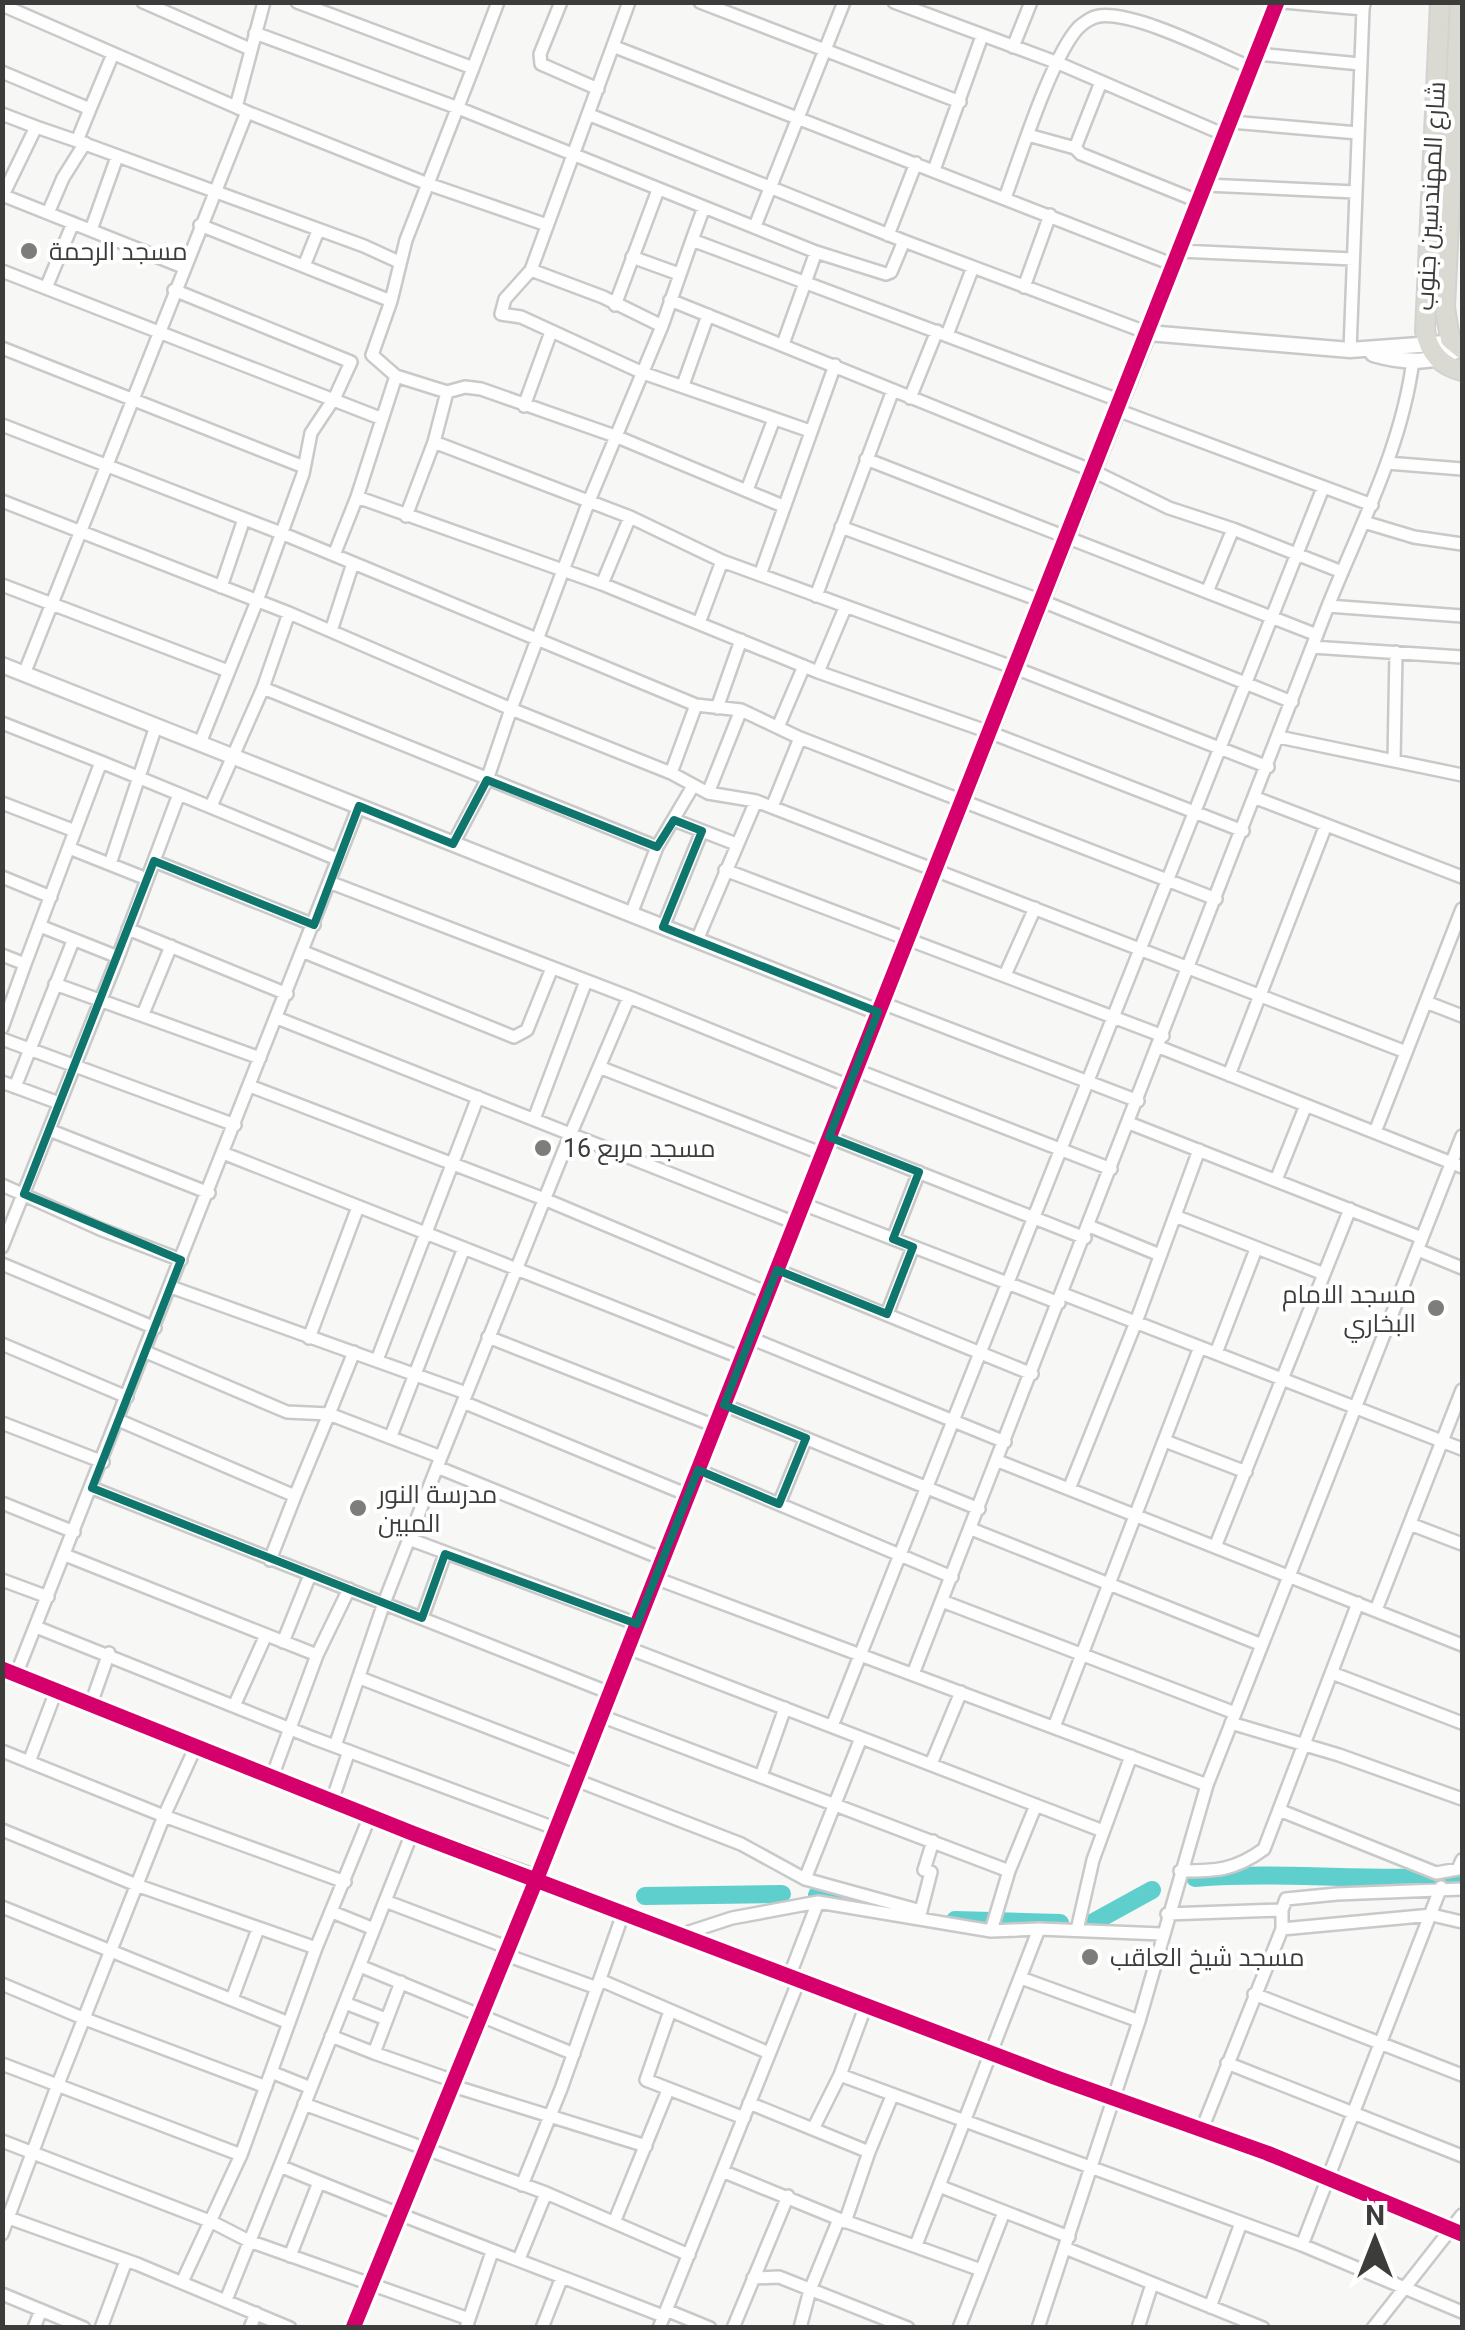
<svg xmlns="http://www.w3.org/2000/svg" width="1465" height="2330" font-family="Roboto,Cairo,sans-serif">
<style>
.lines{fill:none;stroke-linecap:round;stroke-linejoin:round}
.river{stroke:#5fcfcd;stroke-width:18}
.minor-casing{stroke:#c8c9c8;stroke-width:16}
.tertiary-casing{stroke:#c8c9c8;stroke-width:19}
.trunk-casing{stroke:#d1d2d1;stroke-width:22}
.minor{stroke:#fefefe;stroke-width:11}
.tertiary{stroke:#fefefe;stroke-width:14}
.trunk{stroke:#dadad2;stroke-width:18}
.cycleway-casing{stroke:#fff;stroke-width:21}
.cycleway{stroke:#d6006c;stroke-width:15}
.marked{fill:none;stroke:#0f766e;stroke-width:8;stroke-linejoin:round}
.poi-dot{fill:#7d7e7c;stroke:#fff;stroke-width:4}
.labels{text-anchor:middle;stroke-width:8;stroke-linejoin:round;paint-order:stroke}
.street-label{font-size:25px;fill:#3c3d3b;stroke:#fff}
.poi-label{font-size:25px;fill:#3c3d3b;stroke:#fff;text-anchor:start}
</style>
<rect width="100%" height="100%" fill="#f7f8f6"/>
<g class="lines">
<path class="river" d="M1195 1878C1284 1871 1373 1882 1462 1876
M817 1895 865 1905
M645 1896 782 1894
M955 1920 1060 1923
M1092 1923 1152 1890"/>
<defs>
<path id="minor" d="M143 2 250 49
M297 2 473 68 498 2
M561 2 540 54 541 64 598 89
M629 2 531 270 505 299 501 314 521 317 643 373 810 431
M700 2 960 102
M894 2 1058 63 1225 135
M1283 2 1363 9 1364 4
M2 5 236 107
M255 33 458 108 704 207 692 240 1121 401
M615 47 1174 265
M1013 47 1031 2
M1258 54 1360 64
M2 72 90 109 77 141 364 246 399 262
M90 109 113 54
M247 112 428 184 547 225
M2 114 36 127
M590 115 904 241 1148 333 1277 2
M1231 122 1358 133
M1028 135 1075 148 1081 154 1200 202
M1075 148 1101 82
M934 170 982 36
M1206 185 1355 192
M2 195 183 267
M2 197 36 127 77 141
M1005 198C1020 157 1051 58 1078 28 1083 23 1092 17 1099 16 1135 11 1216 53 1252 68
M704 207 816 252 886 274 891 272 904 241
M48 213 63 178 85 143
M200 225 391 301
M755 226 844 2
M91 230 117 157
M888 235 916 163
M1180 251 1353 259
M632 257 679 274
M304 266 318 231
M531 270 603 297 662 326
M2 271 380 418
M1024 287 1050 215
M46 288 73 223
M174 290 351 362 335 397 311 433 303 474 257 601 200 743
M670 300 1093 471 1169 508 1233 529 1342 572
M615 305 658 190
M947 335 973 267
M783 344 816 252
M2 348 304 467
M1350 350 1363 9
M683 385 708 315
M447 392 465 387 481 389 615 436 783 506
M910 398 937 331
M524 406 551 332
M1117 410 1372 505
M2 425 281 533 696 705 741 710 800 738 1216 899
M434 442 630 517 722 561 1015 668 1268 767
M866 459 1317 635
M1387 463 1462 469
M747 490 774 419
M357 497 602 584 818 672 989 732 1243 831
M2 501 289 613 511 709 671 773 708 793 756 801 1406 1052
M406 516 434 442 447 392 396 376 372 355 391 301 406 240 473 68
M1364 522 1414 537 1462 544
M841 527 1042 601 1292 702
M334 555 357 497 396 376
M760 575 835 365
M602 584 630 517
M2 585 228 671
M221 587 244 519
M1207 592 1233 529
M816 596 893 390
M1328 606 1462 616
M699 623 722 561
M331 631 353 563
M1312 647 1462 657
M818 672 845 608
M24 674 247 112 236 107 264 2
M263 688 657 847
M717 708 741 640
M2 723 101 762 75 831 2 803
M778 727 804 666
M1279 737 1462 775
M1394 761 1396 652
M101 762 337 859
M671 773 696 705
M708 793 741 710
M1256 798 1462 877
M211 806 263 688 289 613
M772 807 800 738
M674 820 736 844
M453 844 487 780 511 709 589 501 662 326 692 240
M69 848 147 879
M154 861 314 925
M110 864 156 726
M725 870 1163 1036
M2 877 51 897
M329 882 629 997 849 1086
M631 914 657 847 693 786
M40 926 118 957
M663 927 702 831
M128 929 287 994
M697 940 756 801
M304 952 514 1037 527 1030 552 968
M2 955 25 964 75 831
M1005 975 1035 908
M55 984 260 1058
M1426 1002 1462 1016
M882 1003 1138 1101
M143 1014 171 946
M277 1018 795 1223
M2 1028 25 964
M2 1039 235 1125
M1159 1047 1462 1167
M599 1067 823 1154
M856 1070 1111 1169
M1229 1075 1326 825
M2 1082 59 1103
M250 1086 544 1199 768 1293
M15 1087 73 941
M534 1119 586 981
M1129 1123 1422 1238
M49 1130 209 1193
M1375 1132 1462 909
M829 1137 1085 1238
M223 1153 742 1358
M1276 1180 1306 1105
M2 1185 100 1229 181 1260
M803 1204 1059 1303
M1175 1216 1324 1274
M1089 1226 1160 1255
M893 1239 919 1172
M2 1247 118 957 179 794
M1418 1250 1462 1268
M2 1264 155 1328
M777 1270 1032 1374
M171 1287 466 1393
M1063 1294 1462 1449
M887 1314 913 1247
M488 1337 715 1426
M309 1338 358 1207
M750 1338 1005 1442
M2 1344 127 1397
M146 1352 287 1412 329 1414 295 1496
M354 1352 329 1414 441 1457
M1216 1353 1256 1249
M377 1360 478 1097
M463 1402 688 1495
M724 1405 979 1509
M118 1420 295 1496 270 1560
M2 1423 103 1462
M391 1436 464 1248
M1165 1441 1246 1472
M998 1461 1462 1645
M437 1467 571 1133 629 997
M698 1470 952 1577
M92 1488 610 1693
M1069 1489 1136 1322 1199 1150
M2 1503 74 1532
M779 1504 806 1438
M1410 1524 1462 1544
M971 1529 1262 1645
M409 1539 637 1624
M1215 1547 1350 1209
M65 1555 317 1655
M655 1578 1207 1785
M2 1580 48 1597
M942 1601 1235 1713
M1376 1610 1462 1390
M422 1618 445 1554
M36 1627 313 1738 557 1829
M283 1642 310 1575
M628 1648 1103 1831
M1332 1673 1462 1723
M913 1674 1328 606C1360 526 1402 447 1413 360
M16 1675 359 806
M360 1678 583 1764
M91 1704 109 1653
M234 1706 266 1635
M601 1716 1009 1871
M1231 1723 1339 1755 1462 1799
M832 1726 1323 488
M1054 1727 1200 1347
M335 1746 384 1603 437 1467 663 1559
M2 1751 164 1816 345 1882
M29 1762 56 1691
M931 1764 961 1692
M761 1776 785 1708
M272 1777 317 1655 349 1589
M576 1780 741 1844 805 1879 921 1911 931 1872 924 1870 933 1841
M332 1801 349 1751
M1279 1810 1436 1873 1458 1869 1462 1860
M2 1830 139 1886 316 1948
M1180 1871C1215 1871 1234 1871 1264 1849L1358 1603
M537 1878 1054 2077 1267 2153 1462 2234
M805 1879 861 1738
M385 1901 412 1833
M2 1907 289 2023
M332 1912 374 1929 385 1901 509 1948
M1167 1914 1282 1910
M1282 1929 1432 1915 1462 1922
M1077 1930 1093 1860 1131 1756
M991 1931 1009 1871 1036 1805
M683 1934 732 1918 818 1902 991 1931 1039 1929 1162 1934
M506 1955 597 1988
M360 1966 574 2054
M789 1977 818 1902
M1021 1978 1139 2021
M600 1980 769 2053
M401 1982 374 2053 454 2081
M2 1984 85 2019 266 2087
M1254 1994 1462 2075
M232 1999 258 1929
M345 2003 386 2019
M866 2005 840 2075 1302 2245 1462 2312
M670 2011 646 2080 744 2118
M331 2036 374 2053
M1227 2063 1462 2156
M2 2064 241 2155
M271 2072 311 2088
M453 2086 646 2146
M749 2103 869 2152 892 2096
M304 2104 546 2193
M813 2129 840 2075
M1202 2129 1282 1929V1910L1286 1899 1337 1894 1462 1889
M2 2141 212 2222 249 2241 469 2319 466 2328
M280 2166 374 1929
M722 2171 839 2219 981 2270
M522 2185 561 2089 624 1911
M939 2186 1069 2237
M6 2217 137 2264 290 2328
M615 2220 668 2090
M845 2222 869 2152
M2 2234 58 2084 164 1816 196 1746
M916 2245 1039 1929
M1302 2245 1441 1887
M1065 2248 1263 2328
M290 2256 319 2182
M519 2259 546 2193 689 2255
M753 2278 779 2277 908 2328
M182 2282 241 2155 316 1948 370 1816
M2 2294 84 2328
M226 2300 280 2166C407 2219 535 2266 663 2316
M1210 2307 1241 2223
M666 2310 710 2328
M469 2319 492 2252
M34 2328 41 2310
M101 2328 126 2261
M250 2328 256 2313
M542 2328 562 2277
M659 2328 799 1980
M733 2328 788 2196
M800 2328 810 2290 839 2219
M959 2328 1004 2212
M1038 2328 1139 2021 1207 1785 1462 1136
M1138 2328 1152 2284
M1373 2328 1462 2215"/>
<path id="tertiary" d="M1373 354C1400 362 1436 366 1460 348
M2 665 878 1012
M2 1669 412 1833 537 1878
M353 2328 537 1878 1148 333 1350 350 1446 343 1450 339"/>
<path id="trunk" d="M1440 2 1425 331C1429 352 1441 366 1462 371
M1460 2 1445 307 1450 339 1462 349"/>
</defs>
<use href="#minor" class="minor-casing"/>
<use href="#tertiary" class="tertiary-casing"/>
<use href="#trunk" class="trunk-casing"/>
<use href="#minor" class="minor"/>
<use href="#tertiary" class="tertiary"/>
<use href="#trunk" class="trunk"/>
<defs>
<path id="cycleway" d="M2 1669 412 1833 1054 2077 1267 2153 1462 2234
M353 2328 537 1878 1277 2"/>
</defs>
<use href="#cycleway" class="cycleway-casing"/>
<use href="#cycleway" class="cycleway"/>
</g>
<path class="marked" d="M487 780 657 847 674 820 702 831 663 927 878 1012 829 1137 919 1172 893 1239 913 1247 887 1314 777 1270 724 1405 806 1438 779 1504 698 1470 637 1624 445 1554 422 1618 92 1488 181 1260 24 1194 154 861 314 925 359 806 453 844Z"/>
<g class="poi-dot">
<circle cx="29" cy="251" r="10"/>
<circle cx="543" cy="1148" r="10"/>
<circle cx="1436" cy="1308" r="10"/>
<circle cx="358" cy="1508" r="10"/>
<circle cx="1090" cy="1957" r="10"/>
</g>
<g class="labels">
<g class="street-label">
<text transform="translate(1430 196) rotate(-87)" y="9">شارع المهندسين جنوب</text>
</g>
<g class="poi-label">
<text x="49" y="260">مسجد الرحمة</text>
<text x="563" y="1157">مسجد مربع 16</text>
<text x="1416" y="1303" text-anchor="end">مسجد الامام<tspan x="1416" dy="29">البخاري</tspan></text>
<text x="378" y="1503">مدرسة النور<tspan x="378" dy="29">المبين</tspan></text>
<text x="1110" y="1966">مسجد شيخ العاقب</text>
</g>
</g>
<rect width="1465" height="2330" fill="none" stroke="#3c3d3b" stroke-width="10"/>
<g transform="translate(1375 2240)" stroke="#ffffff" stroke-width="8" paint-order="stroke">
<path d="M0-8L18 38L0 25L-18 38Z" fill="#3c3d3b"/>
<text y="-15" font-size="28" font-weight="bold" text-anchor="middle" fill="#3c3d3b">N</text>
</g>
</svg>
